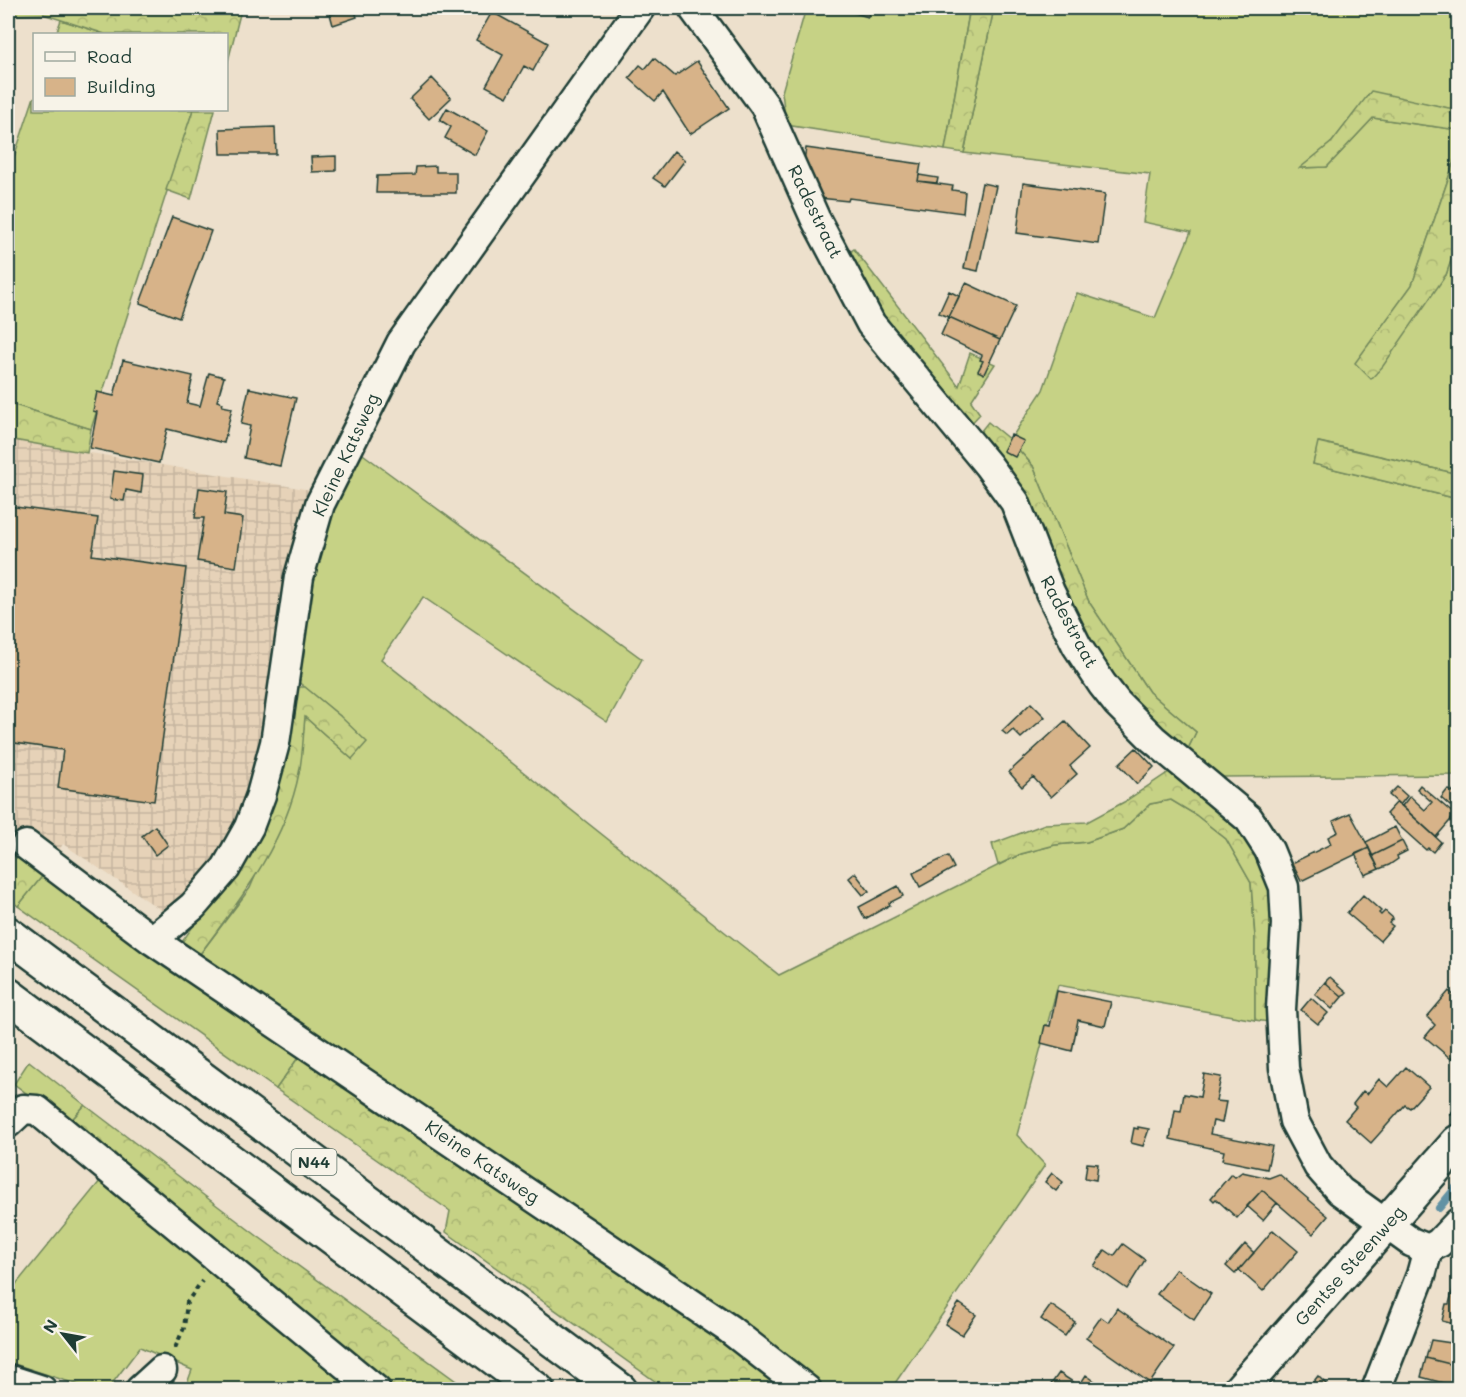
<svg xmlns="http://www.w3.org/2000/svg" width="1466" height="1397" font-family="Mali,sans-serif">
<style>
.industrial{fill:url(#industrial-grid)}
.grass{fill:#c6d285;stroke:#72885c;stroke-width:1.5}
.forest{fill:url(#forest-crowns);stroke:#72885c;stroke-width:1.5}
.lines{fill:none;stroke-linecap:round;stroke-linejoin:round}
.stream{stroke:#6292a4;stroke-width:8}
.building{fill:#d7b389;stroke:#1f3d34;stroke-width:1.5}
.minor-casing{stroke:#1f3d34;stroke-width:33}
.tertiary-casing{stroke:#1f3d34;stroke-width:38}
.trunk-casing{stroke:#1f3d34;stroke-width:38}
.path{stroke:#1f3d34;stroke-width:4;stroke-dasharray:4.5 4.5;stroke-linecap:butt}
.minor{stroke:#f7f3e8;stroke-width:28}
.tertiary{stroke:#f7f3e8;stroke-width:33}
.trunk{stroke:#f7f3e8;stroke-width:33}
.labels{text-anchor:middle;stroke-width:6;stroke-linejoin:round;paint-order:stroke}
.shield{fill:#f7f3e8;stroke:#60746a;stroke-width:1.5}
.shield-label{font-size:16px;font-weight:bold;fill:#1f3d34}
.street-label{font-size:18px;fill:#1f3d34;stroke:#f7f3e8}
</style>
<defs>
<pattern id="industrial-grid" width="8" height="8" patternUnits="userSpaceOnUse" patternTransform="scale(1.5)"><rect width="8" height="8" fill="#e6d2b8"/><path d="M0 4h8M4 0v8" fill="none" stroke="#c5b59f"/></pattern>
<pattern id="forest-crowns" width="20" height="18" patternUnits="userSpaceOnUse" patternTransform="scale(1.5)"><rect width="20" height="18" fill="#c6d285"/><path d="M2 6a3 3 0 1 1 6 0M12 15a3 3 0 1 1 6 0" fill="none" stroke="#aab573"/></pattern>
</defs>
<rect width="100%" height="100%" fill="#ede0cc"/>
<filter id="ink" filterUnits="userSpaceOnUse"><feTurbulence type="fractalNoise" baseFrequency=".0167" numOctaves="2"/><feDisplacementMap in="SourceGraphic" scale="12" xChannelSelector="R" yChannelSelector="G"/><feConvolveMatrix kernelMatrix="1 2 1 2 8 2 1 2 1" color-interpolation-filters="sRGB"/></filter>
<g filter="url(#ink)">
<path class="industrial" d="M8 439 311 490 261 751 250 798 218 863 167 914 63 844 44 874 8 847Z"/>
<path class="grass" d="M806 8H970L945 150 786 125 782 92Z
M994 8H1458V110L1371 92 1332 142 1301 168 1327 167 1373 118 1458 130V150L1412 285 1356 363 1446 275 1458 240V474L1319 442 1313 464 1458 499V775L1223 777 1185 755 1196 732 1149 692 1089 602 1033 466 1010 440 1043 390 1077 293 1155 318 1191 232 1143 222 1150 174 964 153Z
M61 20 105 34H56Z
M34 97V110H193L91 429 8 403V175Z
M360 452 642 659 607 722 423 597 381 659 779 975 1021 854 1055 845 1087 842 1123 829 1150 804 1171 800 1196 815 1226 839 1251 883 1255 937V1020L1058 985 1017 1135 1045 1165 891 1389H823L194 962 250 888 299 773 305 717 352 759 340 716 296 680 306 594 326 525Z
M44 874 300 1055 276 1089 18 906Z
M29 1061 85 1105 68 1124 14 1084Z
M105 1175 360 1389H185L192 1370 140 1347 108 1389H91L8 1362V1294Z"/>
<path class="forest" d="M8 8H240L241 10 227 65 226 34H105L43 14 8 15Z
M970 8H994L964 153 945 150Z
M1371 91 1458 110V130L1373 118 1327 167 1300 168 1332 142Z
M193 110H215L191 199 166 190Z
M1458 150V240L1446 275 1383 366 1371 379 1355 363 1412 285Z
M854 249 959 386 970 353 995 364 971 401 980 414 967 428 896 347 848 253Z
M8 403 91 429 87 453 8 439Z
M988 422 1010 440 1033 466 1089 602 1149 692 1196 732 1185 755 1124 703 976 437Z
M1318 442 1458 474V499L1313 464Z
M289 687H305L340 716 367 742 352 759 305 717C303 736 303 755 299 773 285 845 237 904 194 962L177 949 249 847Z
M1172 770 1238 822 1259 855 1270 887 1271 946 1269 1022 1255 1020V937L1251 883 1226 839 1196 815 1171 800 1150 804 1123 829 1087 842 1055 845 1021 854 998 865 992 844 1045 824 1087 822 1124 802Z
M8 847 44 874 18 906 8 898Z
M300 1055 366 1104 574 1238 793 1389H666L446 1232 450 1211 276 1089Z
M85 1105 256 1235 467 1389H391L68 1124Z"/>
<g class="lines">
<path class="stream" d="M1439 1208 1458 1185"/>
</g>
<path class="building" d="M334 8H354L357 17 333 25 330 14 336 13Z
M839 8H871L868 17Z
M492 12 548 43 533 71 524 66 507 97 486 86 503 55 476 40Z
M654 58 675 76 697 61 729 108 690 134 663 92 655 101 629 78 640 65 645 69Z
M432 78 451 98 429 119 410 99Z
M447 108 488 131 475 155 445 138 451 127 440 120Z
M275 127 276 154H221L220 129Z
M806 148 921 164 918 181 953 186 952 190 965 192 963 213 849 198 848 201 819 198 803 167Z
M674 151 685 160 665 186 653 178Z
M336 156V171L312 172 311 157Z
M436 166V172H456V193H376L377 176 415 175 416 167Z
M919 175 938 178 937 183 918 181Z
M982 183 996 186 978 271 964 268Z
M1023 183 1105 194 1098 244 1017 233Z
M172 217 211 231 179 318 140 303Z
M966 283 1016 306 1000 340 949 317Z
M949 291 959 296 949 317 939 313Z
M949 317 1000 340 984 374 978 371 983 361 980 360 982 355 941 335Z
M123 360 193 376 187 403 200 406 209 373 224 377 217 401 223 403 222 406 232 408 224 443 167 429 159 463 90 448 97 412 93 411 97 392 114 396Z
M249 388 296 398 280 466 244 458 250 426 241 424Z
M1011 435 1024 441 1015 457 1003 451Z
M114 471 143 475 141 493 126 490 124 501 110 499Z
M199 488 227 492 224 515 243 518 236 567 197 561 204 518H195Z
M8 506 98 518 92 555 186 568 154 801 58 788 63 750 8 742Z
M1031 703 1045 717 1021 738 1013 730 1007 735 1002 731Z
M1065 721 1090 748 1070 766 1077 774 1051 797 1033 777 1022 787 1009 772Z
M1136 748 1154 767 1137 784 1119 764Z
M1420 785 1455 815 1436 837 1402 806 1410 796 1425 810 1432 802 1417 789Z
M1458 785V798L1450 806 1441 798 1448 789 1452 792Z
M1397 787 1407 796 1400 805 1389 795Z
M1397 802 1441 842 1433 852 1428 848 1426 850 1386 814Z
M1350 813 1369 848 1301 881 1292 863 1331 844 1328 837 1338 832 1333 821Z
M155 826 168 845 155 855 142 836Z
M1395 827 1402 841 1372 856 1366 842Z
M1402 841 1407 851 1397 856 1398 859 1389 865 1379 869 1372 856Z
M1369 848 1379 869 1365 875 1355 854Z
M948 856 954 868 920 887 913 873Z
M855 873 869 891 863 895 849 878Z
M898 886 903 896 889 903 890 905 865 919 859 907Z
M1363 895 1381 911 1379 913 1381 915 1385 911 1393 918 1389 923 1393 926 1380 941 1347 913Z
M1330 977 1347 992 1342 997 1325 982Z
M1325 982 1342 997 1332 1009 1315 994Z
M1057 991 1111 1002 1105 1026 1078 1020 1072 1051 1041 1043 1045 1025 1050 1026Z
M1449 991 1458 999V1050L1451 1059 1425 1037 1435 1025 1427 1017Z
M1311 998 1328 1013 1318 1024 1301 1010Z
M1406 1067 1429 1087 1410 1108 1405 1105 1371 1143 1345 1120 1356 1107 1353 1104 1363 1091 1367 1094 1379 1079 1388 1087Z
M1204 1074 1221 1077 1216 1101 1226 1102 1222 1123 1213 1121 1210 1134 1272 1146 1267 1169 1222 1160 1224 1151 1170 1139 1175 1110 1181 1111 1184 1094 1200 1097Z
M1138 1127 1149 1129 1143 1146 1131 1143 1134 1128 1138 1129Z
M1087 1163 1098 1164 1096 1180 1085 1178Z
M1242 1172 1269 1178 1279 1174 1328 1216 1313 1234 1262 1190 1237 1218 1216 1199 1214 1201 1211 1198 1231 1174 1235 1177Z
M1052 1173 1063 1182 1056 1191 1045 1182Z
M1262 1190 1277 1203 1263 1220 1247 1206Z
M1273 1230 1298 1251 1263 1291 1239 1270Z
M1123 1244 1145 1260 1127 1289 1094 1266 1105 1250 1114 1256Z
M1245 1244 1254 1253 1235 1274 1226 1266Z
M1176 1269 1211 1294 1194 1320 1157 1294Z
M1454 1286 1458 1287V1325L1442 1321 1446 1304H1449Z
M959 1303 976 1315 962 1335 945 1324Z
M1051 1305 1075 1322 1065 1336 1041 1319Z
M1117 1308 1174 1348 1150 1383 1086 1338 1101 1317 1108 1322Z
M1431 1340 1458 1344V1366L1426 1358Z
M1426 1358 1458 1366V1380L1455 1379 1454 1386 1421 1377Z
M1059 1373 1079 1386 1086 1375 1107 1390H1047Z
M1318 1376 1332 1390H1307Z"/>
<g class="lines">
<defs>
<path id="minor" d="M693 8 765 106 815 218 871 324 988 465 1015 502 1050 592 1077 646 1102 684 1117 703 1153 739 1249 819 1269 850 1284 887 1286 924 1281 1009 1284 1068 1294 1121 1318 1166 1340 1191 1411 1242 1428 1249
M26 845 152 940 729 1329 807 1390
M152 940 193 906 226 868 249 827 261 795 275 743 299 577 320 504 401 343 640 8
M8 1123 23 1109 37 1110 376 1390
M1428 1249 1439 1243 1458 1223
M8 1379 42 1390
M140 1390 162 1370
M1376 1390 1421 1275 1428 1249"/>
<path id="tertiary" d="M1240 1390 1458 1142"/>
<path id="trunk" d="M8 934 620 1390
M8 995 537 1390"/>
</defs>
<use href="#minor" class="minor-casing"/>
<use href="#tertiary" class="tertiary-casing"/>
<use href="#trunk" class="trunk-casing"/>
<path class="path" d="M1451 1115 1458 1106
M175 1348 184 1328 187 1302 202 1281"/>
<use href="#minor" class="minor"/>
<use href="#tertiary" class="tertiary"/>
<use href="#trunk" class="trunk"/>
</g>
</g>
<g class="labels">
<rect class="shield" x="291.5" y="1149" width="45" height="26" rx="4.5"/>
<g class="shield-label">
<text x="314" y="1168">N44</text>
</g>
<g class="street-label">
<text transform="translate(815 212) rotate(64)" y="6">Radestraat</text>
<text transform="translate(346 455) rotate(-65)" y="6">Kleine Katsweg</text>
<text transform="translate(1069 622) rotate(62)" y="6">Radestraat</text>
<text transform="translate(482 1162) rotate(34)" y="6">Kleine Katsweg</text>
<text transform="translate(1350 1266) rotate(-48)" y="6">Gentse Steenweg</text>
</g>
</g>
<rect width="1466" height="1397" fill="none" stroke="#f7f3e8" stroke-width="30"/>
<rect x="15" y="15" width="1436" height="1367" fill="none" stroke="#1f3d34" stroke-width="2" filter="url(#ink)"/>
<rect x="33" y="33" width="195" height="78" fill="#f7f3e8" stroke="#a1aaa0" stroke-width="1.5"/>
<rect x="45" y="52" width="30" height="9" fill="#f7f3e8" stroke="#a1aaa0" stroke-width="1.5"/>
<text x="87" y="63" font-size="18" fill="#1f3d34">Road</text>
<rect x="45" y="78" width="30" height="18" fill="#d7b389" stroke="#a1aaa0" stroke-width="1.5"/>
<text x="87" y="93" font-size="18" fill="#1f3d34">Building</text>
<g transform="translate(63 1334) rotate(301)" stroke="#f7f3e8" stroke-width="4.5" paint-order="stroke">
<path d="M0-4.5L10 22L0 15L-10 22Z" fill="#1f3d34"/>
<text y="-9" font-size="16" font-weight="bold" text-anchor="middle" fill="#1f3d34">N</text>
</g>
</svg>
